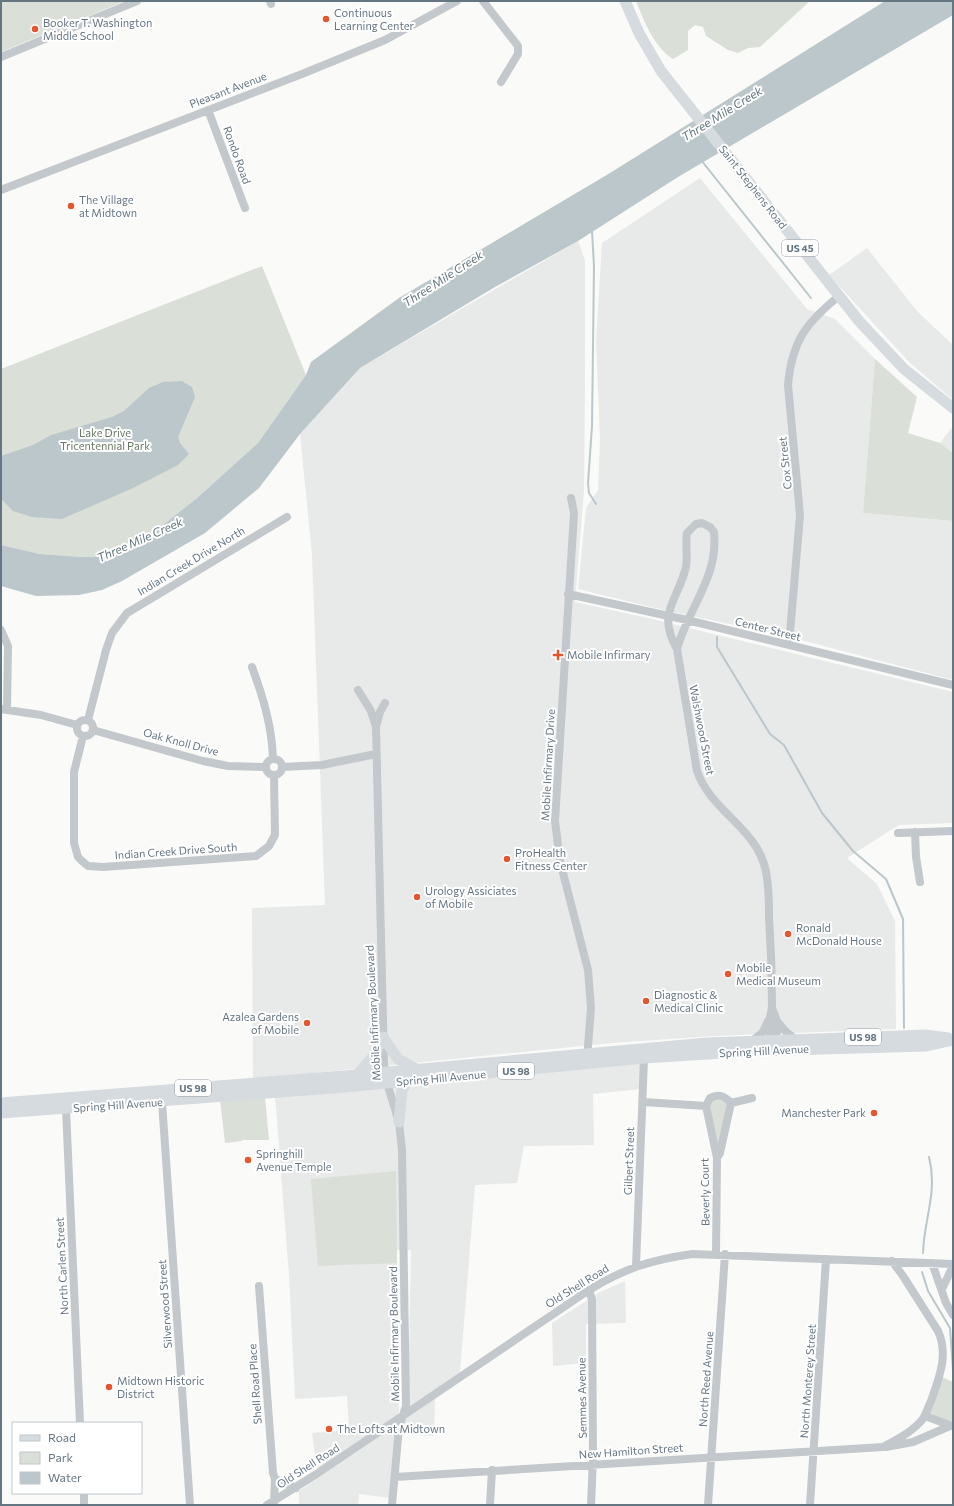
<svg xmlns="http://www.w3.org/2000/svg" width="954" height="1506" font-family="Commissioner,sans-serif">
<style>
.built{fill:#e8e9e9}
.green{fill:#dadfd7}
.water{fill:#bbc7cb}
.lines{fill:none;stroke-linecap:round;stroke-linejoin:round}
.stream{stroke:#bbc7cb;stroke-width:2}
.minor{stroke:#c3c8cc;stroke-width:8}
.major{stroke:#d6dbdf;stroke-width:11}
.poi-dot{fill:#e4572e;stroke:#fff;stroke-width:1.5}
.labels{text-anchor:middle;stroke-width:4;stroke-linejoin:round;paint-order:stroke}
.shield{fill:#fff;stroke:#939fa8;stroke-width:1}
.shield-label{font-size:10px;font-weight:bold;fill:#657683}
.poi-label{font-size:11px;fill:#657683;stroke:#fff;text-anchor:start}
.street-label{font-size:11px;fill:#657683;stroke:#fff}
.park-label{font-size:11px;fill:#687a64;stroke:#fff}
.water-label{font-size:12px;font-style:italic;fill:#60757c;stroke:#fff}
</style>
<rect width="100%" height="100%" fill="#fafaf8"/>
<path class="built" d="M700 178 807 309 835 319 875 359 863 513 953 521V680L782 635 663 610 578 589 586 508 598 490 600 440 596 342 602 243Z
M578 241 585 260V394L584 491 575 602 648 618 953 692V823L899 825 847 858 877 884 895 921 896 1029 715 1036 612 1043 253 1079 252 908 325 905 312 555 300 434 360 368Z
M867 248 917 311 953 345V400L909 362 829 275Z
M953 426V453L940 443Z
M641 1061 640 1089 593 1094 594 1145 524 1146 517 1183 475 1185 460 1373 408 1407 411 1250H397L399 1420 435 1397 434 1436 397 1434 390 1498 359 1494 358 1505H299V1491L318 1478 312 1433 349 1430 347 1396 295 1399 289 1276 275 1095Z
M625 1281 626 1323 586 1324V1363L553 1366 552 1323 600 1292Z"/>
<path class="green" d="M1 1H125L1 52Z
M636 1H810L760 47 748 48 738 53 728 50 706 36 703 27 695 25 688 31V50L673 59C654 47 644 21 636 1Z
M262 266 306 375 258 443 197 498 154 532 109 557H82L40 554 1 545V369Z
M875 359 917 397 908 433 940 443 953 453V521L863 513Z
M265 1097 269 1140H242V1141L225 1143 220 1100Z
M713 1099H724L727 1104 720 1142 717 1144 709 1107Z
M396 1171 397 1263 318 1266 311 1179Z
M940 1376 953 1382V1426L925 1416Z"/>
<path class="water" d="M885 1H953V15L678 177 578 241 495 287 360 368 300 434 259 488 205 533 122 581 102 590 79 595 36 596 1 586V545L40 554 82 557H109L154 532 197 498 258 443 306 375 311 362 399 298 610 173Z
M182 381 192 387 195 397 178 437 180 443 189 454 178 465 133 488 62 519 32 517 13 511 1 499V456L33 445 51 435 112 417 124 411 149 388 163 382Z"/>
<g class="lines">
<path class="stream" d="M701 160 811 298
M592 231 594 266 592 426 588 483 589 493 596 504
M717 637V647L770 734 784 745 822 813 853 851 886 879 903 919 904 1028
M923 1253C924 1218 938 1193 929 1157
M922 1272 928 1291 950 1328 953 1370"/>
<path class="minor" d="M270 1 271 4
M483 1 518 46V54L501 82
M1 57 137 1
M208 110 245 208
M1 190 302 74 385 40 457 1
M571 498 574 513 555 821 560 861 588 970 591 1008 587 1059
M702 523 710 527 714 532C719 577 688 608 677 649 656 612 678 601 686 567 688 555 685 544 687 533L696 524Z
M568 594 687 620 953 685
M1 630 8 646 7 709
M789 645 800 515 788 385C792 341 806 323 839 296
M677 649 697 771C711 812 758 828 766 872 769 887 769 902 769 917 771 946 772 976 772 1005 772 1013 768 1020 769 1029 769 1033 771 1036 774 1040
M252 667C263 697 272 726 273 759
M358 690 371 711 376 727
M385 703 380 712 376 727 384 1064 387 1083 399 1122 402 1150 406 1406 399 1427 392 1505
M1 709 41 715 77 725
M77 728a8 8 0 1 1 16 0a8 8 0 1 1-16 0Z
M88 720 106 650 112 633 127 613 287 517
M93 730 203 761 228 766 265 767
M83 736 74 772V843L78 857 82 861 88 866 103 867 256 856 269 846 275 835 274 775
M266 767a8 8 0 1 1 16 0a8 8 0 1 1-16 0Z
M282 767 322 765 376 754
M915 832 916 857 920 882
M898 833 953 831
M772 1008 777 1021V1032L774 1044
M777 1021 786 1032 795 1039
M752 1041 763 1032 768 1021
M162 1102 190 1505
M643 1102 706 1106
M731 1103 752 1098
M66 1109 80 1423
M717 1158 720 1153 731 1103
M716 1254 717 1158 706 1106 710 1098C719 1093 725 1096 731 1103
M932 1263 946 1303 953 1315
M636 1266 644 1058
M259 1286 273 1473 275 1479 274 1502
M942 1289 953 1266
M589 1290 592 1300 593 1458 591 1505
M925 1416 952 1426
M886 1447 913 1442 950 1426
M395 1477 883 1447C896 1440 912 1432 922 1420 926 1415 928 1407 931 1401 939 1378 949 1355 938 1331L903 1276 892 1261
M275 1479 296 1488
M84 1493V1505
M267 1505 315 1475 589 1290C625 1268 651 1260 692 1254L953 1264
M490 1505 492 1470
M708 1505 725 1254
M810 1505 826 1259"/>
<path class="major" d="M625 1 639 33 661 71 859 321 904 369 953 408
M383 1037 398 1059 416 1069
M357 1075 373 1057 383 1037
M1 1103 344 1076 707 1043 925 1035 948 1038
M1 1113 345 1087 644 1058 755 1051 926 1046 953 1040
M399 1122 402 1090 408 1081"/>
</g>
<g class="poi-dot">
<circle cx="326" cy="19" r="4"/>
<circle cx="35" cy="29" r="4"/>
<circle cx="71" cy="206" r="4"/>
<path d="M556 649h4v4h4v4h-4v4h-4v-4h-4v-4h4z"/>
<circle cx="507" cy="859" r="4"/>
<circle cx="417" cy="897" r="4"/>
<circle cx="788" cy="934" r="4"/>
<circle cx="728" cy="974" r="4"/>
<circle cx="646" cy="1001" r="4"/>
<circle cx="307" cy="1023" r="4"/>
<circle cx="874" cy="1113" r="4"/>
<circle cx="248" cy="1160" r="4"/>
<circle cx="109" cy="1387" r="4"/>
<circle cx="329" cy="1429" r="4"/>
</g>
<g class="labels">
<g class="shield">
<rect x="782" y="240" width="36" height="16" rx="3"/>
<rect x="845" y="1029" width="36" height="16" rx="3"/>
<rect x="498" y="1063" width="36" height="16" rx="3"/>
<rect x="175" y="1080" width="36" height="16" rx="3"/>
</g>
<g class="shield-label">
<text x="800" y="252">US 45</text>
<text x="863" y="1041">US 98</text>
<text x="516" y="1075">US 98</text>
<text x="193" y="1092">US 98</text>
</g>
<g class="poi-label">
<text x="334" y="17">Continuous<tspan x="334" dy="13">Learning Center</tspan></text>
<text x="43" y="27">Booker T. Washington<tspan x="43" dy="13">Middle School</tspan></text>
<text x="79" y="204">The Village<tspan x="79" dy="13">at Midtown</tspan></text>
<text x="567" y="659">Mobile Infirmary</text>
<text x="515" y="857">ProHealth<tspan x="515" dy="13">Fitness Center</tspan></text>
<text x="425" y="895">Urology Assiciates<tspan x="425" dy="13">of Mobile</tspan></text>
<text x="796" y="932">Ronald<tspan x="796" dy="13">McDonald House</tspan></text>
<text x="736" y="972">Mobile<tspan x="736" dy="13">Medical Museum</tspan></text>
<text x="654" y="999">Diagnostic &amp;<tspan x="654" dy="13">Medical Clinic</tspan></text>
<text x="299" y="1021" text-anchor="end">Azalea Gardens<tspan x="299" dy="13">of Mobile</tspan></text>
<text x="866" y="1117" text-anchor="end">Manchester Park</text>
<text x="256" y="1158">Springhill<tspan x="256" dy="13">Avenue Temple</tspan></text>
<text x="117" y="1385">Midtown Historic<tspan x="117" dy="13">District</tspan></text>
<text x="337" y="1433">The Lofts at Midtown</text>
</g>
<g class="street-label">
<text transform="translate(228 90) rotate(-21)" y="4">Pleasant Avenue</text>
<text transform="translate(237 155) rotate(70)" y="4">Rondo Road</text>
<text transform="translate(753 187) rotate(52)" y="4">Saint Stephens Road</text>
<text transform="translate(785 463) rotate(-96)" y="4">Cox Street</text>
<text transform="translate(191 561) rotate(-31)" y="4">Indian Creek Drive North</text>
<text transform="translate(768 629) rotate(14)" y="4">Center Street</text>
<text transform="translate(702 730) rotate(79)" y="4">Walshwood Street</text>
<text transform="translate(181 742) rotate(15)" y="4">Oak Knoll Drive</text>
<text transform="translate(548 765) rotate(-87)" y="4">Mobile Infirmary Drive</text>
<text transform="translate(176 851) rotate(-4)" y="4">Indian Creek Drive South</text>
<text transform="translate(373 1013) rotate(-93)" y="4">Mobile Infirmary Boulevard</text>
<text transform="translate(764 1051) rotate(-3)" y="4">Spring Hill Avenue</text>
<text transform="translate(441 1078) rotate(-5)" y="4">Spring Hill Avenue</text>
<text transform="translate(118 1105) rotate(-4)" y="4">Spring Hill Avenue</text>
<text transform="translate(629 1161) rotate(-88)" y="4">Gilbert Street</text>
<text transform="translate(705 1192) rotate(-91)" y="4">Beverly Court</text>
<text transform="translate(62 1266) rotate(-93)" y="4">North Carlen Street</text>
<text transform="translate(577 1286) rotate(-32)" y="4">Old Shell Road</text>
<text transform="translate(165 1304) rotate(-94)" y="4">Silverwood Street</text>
<text transform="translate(394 1334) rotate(-91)" y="4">Mobile Infirmary Boulevard</text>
<text transform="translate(706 1379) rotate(-86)" y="4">North Reed Avenue</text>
<text transform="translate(808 1381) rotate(-86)" y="4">North Monterey Street</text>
<text transform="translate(255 1384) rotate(-94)" y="4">Shell Road Place</text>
<text transform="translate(582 1398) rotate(-91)" y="4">Semmes Avenue</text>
<text transform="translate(631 1451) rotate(-4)" y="4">New Hamilton Street</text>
<text transform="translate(308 1466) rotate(-33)" y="4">Old Shell Road</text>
</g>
<g class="park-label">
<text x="105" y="437">Lake Drive<tspan x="105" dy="13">Tricentennial Park</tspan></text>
</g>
<g class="water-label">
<text transform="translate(722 114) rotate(-32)" y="4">Three Mile Creek</text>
<text transform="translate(443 279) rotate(-33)" y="4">Three Mile Creek</text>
<text transform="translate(140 540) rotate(-24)" y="4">Three Mile Creek</text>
</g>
</g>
<rect width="954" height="1506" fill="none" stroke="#657683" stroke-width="4"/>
<rect x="12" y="1422" width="130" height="72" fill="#ffffff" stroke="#c1c8cd"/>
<rect x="20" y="1435" width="20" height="6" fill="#d6dbdf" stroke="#c1c8cd"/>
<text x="48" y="1442" font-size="12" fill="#657683">Road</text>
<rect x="20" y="1452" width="20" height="12" fill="#dadfd7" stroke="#c1c8cd"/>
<text x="48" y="1462" font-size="12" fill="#657683">Park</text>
<rect x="20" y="1472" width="20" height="12" fill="#bbc7cb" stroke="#c1c8cd"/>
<text x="48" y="1482" font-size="12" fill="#657683">Water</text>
</svg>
